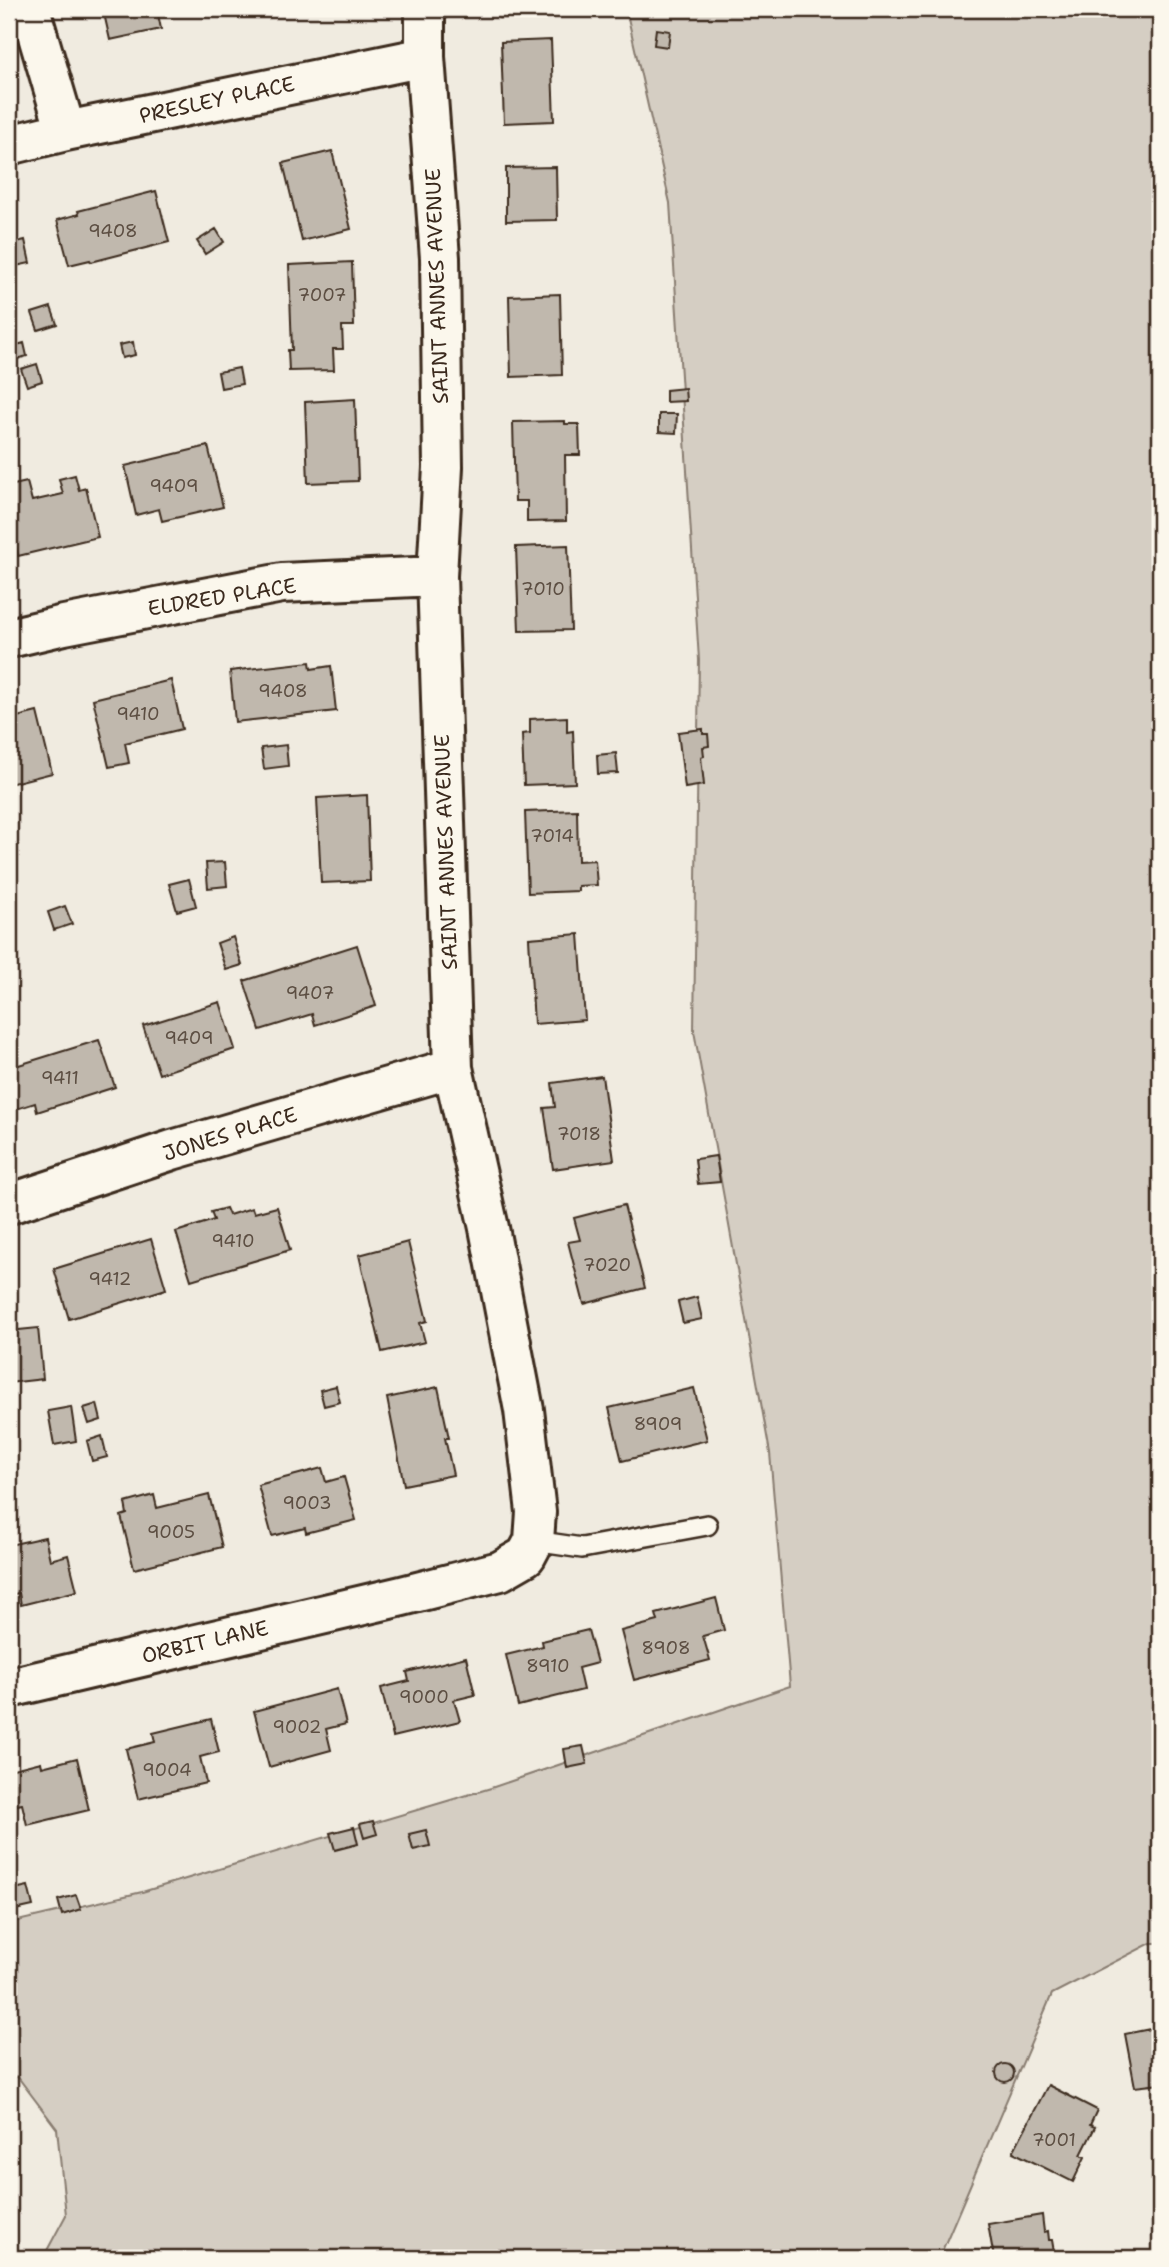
<svg xmlns="http://www.w3.org/2000/svg" width="1169" height="2267" font-family="'Shantell Sans',sans-serif">
<style>
.green{fill:#d5cec3;stroke:#887c70;stroke-width:2}
.building{fill:#c0b8ad;stroke:#3b2a1e;stroke-width:2}
.lines{fill:none;stroke-linecap:round;stroke-linejoin:round}
.service-casing{stroke:#3b2a1e;stroke-width:24}
.minor-casing{stroke:#3b2a1e;stroke-width:44}
.service{stroke:#fbf7ec;stroke-width:19}
.minor{stroke:#fbf7ec;stroke-width:38}
.labels{text-anchor:middle;stroke-width:6;stroke-linejoin:round;paint-order:stroke}
.number-label{font-size:18px;fill:#5c4e42}
.street-label{font-size:21px;fill:#3b2a1e;stroke:#fbf7ec}
</style>
<rect width="100%" height="100%" fill="#f0ebe0"/>
<filter id="ink" filterUnits="userSpaceOnUse"><feTurbulence type="fractalNoise" baseFrequency=".0143" numOctaves="2"/><feDisplacementMap in="SourceGraphic" scale="14" xChannelSelector="R" yChannelSelector="G"/><feConvolveMatrix kernelMatrix="1 2 1 2 8 2 1 2 1" color-interpolation-filters="sRGB"/></filter>
<g filter="url(#ink)">
<path class="green" d="M626 9H1160V1943H1151L1052 1994 939 2258H43L66 2215 57 2129 17 2076 9 2079V1923L142 1892 491 1788 790 1686 770 1453 694 1031 699 660 670 203Z"/>
<path class="building" d="M103 9H157L161 29 110 40Z
M499 9H551V17L499 18Z
M656 29 670 31 668 47 654 45Z
M551 40 554 121 504 123 501 42Z
M332 151 351 229 302 241 283 163Z
M556 167 557 220 506 221V168Z
M156 191 169 242 91 262 90 260 69 265 57 220 79 214 78 211Z
M216 229 224 242 205 254 197 241Z
M25 240 30 263 11 267 13 275 9 276V244Z
M352 262 354 326H342L343 349H333L334 370 289 371 288 350H292L289 265Z
M560 294 562 375 511 377 509 296Z
M51 307 57 324 38 330 32 313Z
M133 342 135 355 122 358 119 345Z
M24 343 27 356 11 361 9 347Z
M37 364 42 381 27 386 21 369Z
M239 368 242 384 221 388 218 372Z
M685 388 686 401 666 402V390Z
M355 399 358 481 308 483 305 402Z
M659 414H677L676 433 659 432Z
M565 421V424H579L580 455H565L566 521 527 522V501H515L513 422Z
M208 446 223 507 162 521 159 509 136 515 125 466Z
M75 475 79 490 86 488 98 537 18 556 9 517V486L27 482 32 501 63 494 59 479Z
M568 545 571 630 519 631 516 547Z
M310 662 311 669 331 666 336 711 235 722 230 671Z
M171 680 182 729 125 743 129 763 109 767 93 699Z
M37 712 52 773 9 784V719Z
M567 717V732L573 731 575 783 524 785 522 734 530 733V719Z
M703 729V734H708L709 746 703 747 704 756 701 757 704 785 685 788 678 732Z
M286 745 288 766 264 769 261 748Z
M616 753 618 773 598 774 597 755Z
M367 795 370 881 321 883 317 798Z
M577 810 578 861 595 860 597 885 578 886V891L528 893 525 812Z
M225 862 227 886 208 888 206 863Z
M189 879 196 906 177 911 169 884Z
M65 906 72 924 54 930 48 912Z
M579 934 585 1020 534 1024 529 938Z
M233 937 242 965 226 970 217 943Z
M357 945 376 1006 315 1025 312 1014 260 1030 244 981Z
M220 1002 235 1049 159 1074 143 1026Z
M99 1040 115 1087 37 1112 35 1103 13 1110 9 1096V1068Z
M602 1076 614 1160 553 1169 544 1108 555 1107 552 1083Z
M716 1156 720 1182 698 1184 695 1159Z
M624 1205 645 1288 584 1304 568 1242 580 1240 574 1218Z
M277 1207 290 1250 191 1280 176 1232 214 1220 211 1212 226 1208 229 1215 252 1208 254 1213Z
M151 1239 166 1289 69 1319 54 1269Z
M408 1242 427 1321 420 1323 425 1342 382 1352 359 1255Z
M697 1297 702 1319 683 1323 678 1302Z
M38 1328 43 1379 9 1383V1331Z
M336 1386 340 1402 324 1406 320 1390Z
M438 1387 449 1438H445L453 1475 404 1485 387 1398Z
M694 1388 707 1440 622 1461 609 1408Z
M97 1404 101 1420 89 1424 84 1408Z
M71 1407 76 1441 54 1445 48 1411Z
M102 1436 107 1457 92 1461 87 1441Z
M322 1468 326 1482 344 1477 356 1520 306 1533 305 1528 272 1536 258 1485Z
M154 1495 157 1508 209 1495 222 1547 134 1569 121 1516 127 1514 125 1503Z
M45 1537 50 1560 68 1555 77 1591 21 1605 19 1593 9 1595V1545Z
M716 1598 724 1630 703 1636 710 1660 634 1680 621 1631 658 1621 656 1614Z
M588 1630 597 1663 578 1668 583 1690 518 1706 506 1655 543 1646 542 1641Z
M466 1657 475 1695 454 1700 460 1721 393 1737 381 1688 409 1681 407 1672Z
M337 1689 346 1724 326 1729 331 1750 269 1767 254 1711Z
M211 1719 219 1752 200 1757 206 1783 138 1799 126 1749 155 1742 153 1733Z
M583 1746 587 1764 567 1768 564 1749Z
M77 1758 89 1810 27 1825 22 1804 9 1807V1770L41 1762 42 1767Z
M373 1821 377 1834 364 1838 360 1824Z
M354 1827 358 1844 335 1850 330 1833Z
M426 1830 430 1846 413 1850 409 1834Z
M28 1886 33 1906 15 1910 10 1890Z
M76 1895 81 1909 62 1915 58 1900Z
M1160 2027V2084L1135 2087 1125 2034Z
M996 2073a9 9 0 1 1 18 0a9 9 0 1 1-18 0Z
M1048 2085 1097 2110 1090 2125 1095 2127 1081 2155 1085 2157 1073 2182 1013 2152Z
M1042 2215 1044 2232 1048 2231 1049 2240H1052L1055 2258H994L988 2224Z"/>
<g class="lines">
<defs>
<path id="service" d="M534 1541 582 1548 707 1525"/>
<path id="minor" d="M30 9 66 131
M9 145 66 131 425 57
M9 638 64 625 282 583 437 576
M9 1204 172 1150 453 1068
M9 1688 402 1596 500 1571 526 1556 534 1541 536 1512 524 1410 489 1228 453 1068 437 576 443 467 440 258 425 57V9"/>
</defs>
<use href="#service" class="service-casing"/>
<use href="#minor" class="minor-casing"/>
<use href="#service" class="service"/>
<use href="#minor" class="minor"/>
</g>
</g>
<g class="labels">
<g class="number-label">
<text x="113" y="237">9408</text>
<text x="322" y="301">7007</text>
<text x="174" y="492">9409</text>
<text x="543" y="595">7010</text>
<text x="283" y="697">9408</text>
<text x="138" y="720">9410</text>
<text x="552" y="842">7014</text>
<text x="310" y="999">9407</text>
<text x="189" y="1044">9409</text>
<text x="60" y="1084">9411</text>
<text x="579" y="1140">7018</text>
<text x="233" y="1247">9410</text>
<text x="607" y="1271">7020</text>
<text x="110" y="1285">9412</text>
<text x="658" y="1430">8909</text>
<text x="307" y="1509">9003</text>
<text x="171" y="1538">9005</text>
<text x="666" y="1654">8908</text>
<text x="548" y="1672">8910</text>
<text x="424" y="1703">9000</text>
<text x="297" y="1733">9002</text>
<text x="167" y="1776">9004</text>
<text x="1054" y="2146">7001</text>
</g>
<g class="street-label">
<text transform="translate(217 100) rotate(-12)" y="7">PRESLEY PLACE</text>
<text transform="translate(437 286) rotate(-92)" y="7">SAINT ANNES AVENUE</text>
<text transform="translate(222 597) rotate(-9)" y="7">ELDRED PLACE</text>
<text transform="translate(446 852) rotate(-92)" y="7">SAINT ANNES AVENUE</text>
<text transform="translate(230 1134) rotate(-17)" y="7">JONES PLACE</text>
<text transform="translate(205 1642) rotate(-13)" y="7">ORBIT LANE</text>
</g>
</g>
<rect width="1169" height="2267" fill="none" stroke="#fbf7ec" stroke-width="35"/>
<rect x="18" y="18" width="1134" height="2232" fill="none" stroke="#3b2a1e" stroke-width="2.5" filter="url(#ink)"/>
</svg>
